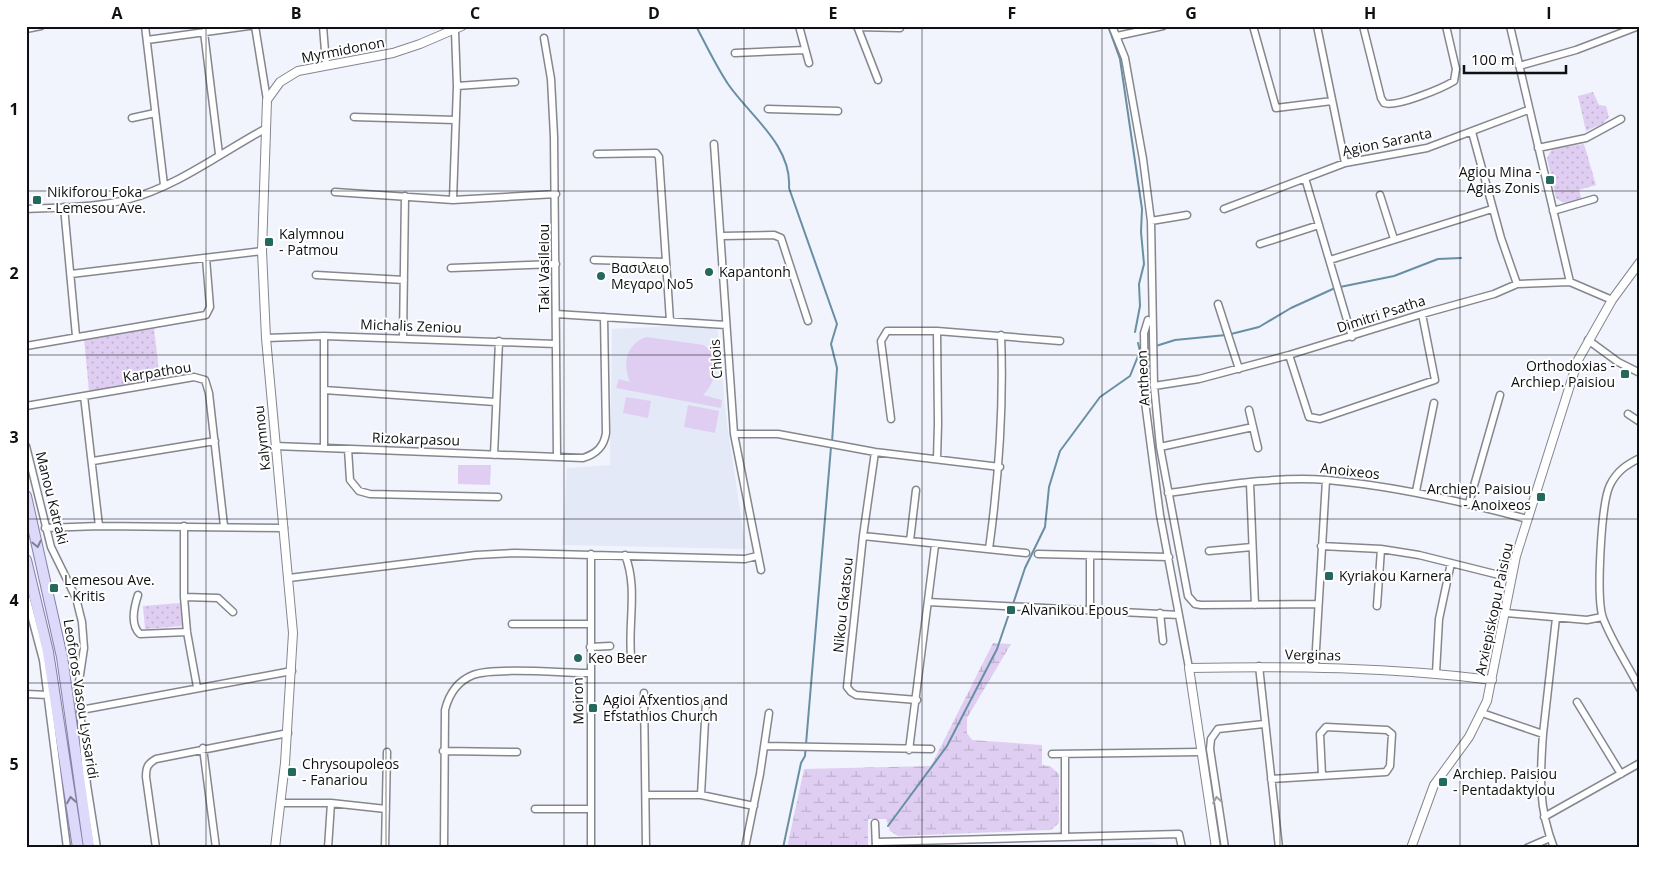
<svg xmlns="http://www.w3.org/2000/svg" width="1666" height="874" font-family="'Open Sans',sans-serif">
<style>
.built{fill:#e4e9f8}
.grass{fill:url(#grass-dots)}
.wetland{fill:url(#wetland-marsh)}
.garden{fill:#dfcef2}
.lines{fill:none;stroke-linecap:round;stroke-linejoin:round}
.stream{stroke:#698fa4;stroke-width:2}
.minor-casing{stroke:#85878f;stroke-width:9}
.tertiary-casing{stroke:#85878f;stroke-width:10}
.primary-casing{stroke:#8582a8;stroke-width:12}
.minor{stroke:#fff;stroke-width:6}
.tertiary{stroke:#fff;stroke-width:8}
.primary{stroke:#dcd9fb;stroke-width:10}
.oneway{stroke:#807f92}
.oneway2{stroke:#9f9fa0}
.grid{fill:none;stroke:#0f1012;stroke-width:1;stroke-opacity:0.55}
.poi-dot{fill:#23695d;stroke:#fff;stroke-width:2}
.labels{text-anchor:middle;stroke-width:4;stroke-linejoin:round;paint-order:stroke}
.street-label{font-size:14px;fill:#0f1012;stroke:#fff}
.poi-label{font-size:14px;fill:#0f1012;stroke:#fff;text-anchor:start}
.neatline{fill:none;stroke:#0f1012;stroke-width:2}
.grid-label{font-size:16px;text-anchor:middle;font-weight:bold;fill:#0f1012}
</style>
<defs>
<pattern id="grass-dots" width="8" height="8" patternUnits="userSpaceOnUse" patternTransform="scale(1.25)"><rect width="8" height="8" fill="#dfcef2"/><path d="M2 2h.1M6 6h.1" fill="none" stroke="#beb0ce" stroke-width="1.8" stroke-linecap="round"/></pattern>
<pattern id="wetland-marsh" width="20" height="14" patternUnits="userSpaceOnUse" patternTransform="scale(1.25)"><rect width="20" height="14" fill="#dfcef2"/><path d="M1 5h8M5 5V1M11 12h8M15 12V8" fill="none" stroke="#beb0ce"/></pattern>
</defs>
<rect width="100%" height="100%" fill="#f1f4fc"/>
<path class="built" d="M717 324 727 424 746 549 562 545 567 468 610 465 612 329Z
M1149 842 1160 844 1165 848H1017Z"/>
<path class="grass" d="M1593 92 1599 105 1606 106 1609 117 1602 124 1586 131 1578 96Z
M1584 144 1596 185 1579 190 1582 200C1572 202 1565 206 1556 198L1547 158 1552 149Z
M154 328 160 380 89 391 84 339Z
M180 603 182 626 145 629 143 606Z"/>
<path class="wetland" d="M993 643 1011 644 967 718V733L972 740 1042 745V765L1050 766 1059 774V823L1051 830 898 836 890 831 886 819H868V848H787L804 769 931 766Z"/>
<path class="garden" d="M646 337 704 345C722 357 717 381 703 395L722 400 721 408 616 388 619 379 630 382C622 364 626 344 646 337Z
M626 397 651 401 648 418 623 413Z
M688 405 719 411 715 433 684 427Z
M458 465H491L490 485 458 484Z"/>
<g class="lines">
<path class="stream" d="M696 26C706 45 716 66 728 84 750 116 792 145 789 188L837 324 831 344 837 368 832 442
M1108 26 1120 59 1142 209 1141 232 1144 264 1139 284 1140 306 1135 332
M1340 287 1394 276 1438 259 1461 258
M1231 334 1259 327 1291 308 1335 288
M1138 343 1140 351
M1013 604 1025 568 1045 527 1049 487 1060 451 1100 397 1130 376 1140 351 1175 340 1226 335
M888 826 947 746 997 649 1011 608
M783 848 801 763 805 756 831 447"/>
<defs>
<path id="minor" d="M145 26 164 185
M255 26 267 100
M323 26 326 64
M799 26 809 63
M857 26 878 80
M1112 26 1125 58 1143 159 1151 221 1154 386 1160 447 1188 596 1195 604 1201 605 1318 604
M1253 26 1276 108 1332 101
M1317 26 1345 163
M1363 26 1381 98 1384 103C1395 108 1443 88 1454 81L1456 69 1446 26
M1510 26 1570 282
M857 27 900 28
M26 29 41 26
M204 32 219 154
M1117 36 1163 26
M544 38 551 79 554 137 557 456
M147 40 249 26
M735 53 805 50
M1519 66 1576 50 1639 26
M457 86 515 82
M768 109 838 111
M354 117 455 120
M132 118 155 113
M1472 132 1501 238 1517 284
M714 144 734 434 761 570
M1538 148 1586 138 1621 119
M597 154 656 153 659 157 670 321
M1305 178 1352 337
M335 192 453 200 556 194
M1380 195 1394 239
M453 200 457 86 455 31
M64 207 76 336
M26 209C60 207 96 208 129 199 176 187 222 152 265 129
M1224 209 1345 163 1427 148 1528 110
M1553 211 1594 199
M1151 221 1187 215
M722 236 774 235 781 238 808 321
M1260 244 1319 225
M594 260 665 262
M1330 260 1492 209
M451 268 556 264
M71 274 262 251
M316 275 404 280
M1218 304 1239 369
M556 314 726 325
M1148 320 1144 333 1145 402 1160 515 1189 668
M324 336V448
M266 338 324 336 556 344
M403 338 405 196
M1588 340 1618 362 1640 373
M26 346 206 315 210 307 206 258
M1289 355 1309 417 1320 419 1435 380 1422 314
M1154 386 1199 379 1289 355 1422 314 1494 294 1517 284 1570 282 1612 300
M324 390 495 402
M84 396 99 526
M26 406 194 377 205 380 209 393 224 526
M1249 410 1258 448
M1628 414 1640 422
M891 419 881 341 887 331H937L1060 341
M734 434H778L875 452 1000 467
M26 446 51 547 76 598 82 622 84 648 78 688 87 785 97 848
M275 446 583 458C596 454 604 447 606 433L604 317
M1160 447 1253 427
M348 449 350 480 359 491 370 494 498 497
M875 452 863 536 847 687 851 692 856 695 917 700
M494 455 499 341
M1640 458C1626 465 1617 471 1610 485 1601 503 1596 599 1603 618 1612 642 1628 665 1640 689
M937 459 938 424 937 331
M93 461 215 441
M1250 483 1255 605
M1416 491 1434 403
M1168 493C1220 486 1274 476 1327 480 1395 486 1461 501 1527 519
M1469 503 1500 395
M184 526V597L187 632 197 687
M45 528 99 526 284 528
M863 536 1026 553
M910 541 916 490
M1321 546 1381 549 1419 555 1511 578
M989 549C999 476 1004 409 1001 335
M1209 551 1252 547
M591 554V848
M1038 554 1169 557
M625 555C638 587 628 622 631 656
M1090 556V610
M289 578 476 555 515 553 745 559 757 556
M138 595C134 607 130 625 140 634L187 632
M26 596 43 660 67 848
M184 597 218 598 233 612
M928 602 1179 615
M1377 606 1381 549
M1160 613 1163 641
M1506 613 1587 620 1602 617
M512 624H590
M590 647 610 646
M1259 666 1279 848
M1315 666 1326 480
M1436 673 1439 619 1451 563
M644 693 646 848
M26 694 48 695
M1577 702 1621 774
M81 710 292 671
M1482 713 1543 734 1556 618
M1543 734C1540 776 1538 807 1554 848
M765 746 931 749
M203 748 216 848
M909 750 935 545
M443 751 517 752
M1052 754 1201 752
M1271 779 1386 772 1390 766 1392 734 1387 730 1326 727 1320 734 1322 775
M646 795H701L754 806
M701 795 706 702
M281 803H331L386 809
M535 809H591
M1544 817 1640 763
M875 823 876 848
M1065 837V754
M877 842 1179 834 1182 848
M156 848 146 777C146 768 147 764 156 759L288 733
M328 848 331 803
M385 848 387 752
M444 848 445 710C449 694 458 681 473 675 494 667 564 673 590 673
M745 848 760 774 769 713
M1225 848 1210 749 1211 739 1218 729 1264 724
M1527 848 1550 838"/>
<path id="tertiary" d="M275 848 285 763 293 633 266 338 262 251 267 100 280 82 298 71 393 53 420 44 462 26
M1216 848 1189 668C1290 666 1391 667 1492 680
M1411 848 1434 785 1469 737 1487 701 1516 556 1578 360 1612 300 1640 262"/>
<path id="primary" d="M26 496 62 657 89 848
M26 560 48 652 78 848"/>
</defs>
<use href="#minor" class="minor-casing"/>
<use href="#tertiary" class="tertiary-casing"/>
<use href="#primary" class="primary-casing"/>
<use href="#minor" class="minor"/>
<use href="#tertiary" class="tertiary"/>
<use href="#primary" class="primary"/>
</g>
<defs><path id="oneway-chevron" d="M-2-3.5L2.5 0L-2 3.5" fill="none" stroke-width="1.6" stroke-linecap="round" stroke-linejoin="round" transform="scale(1.25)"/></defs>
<g class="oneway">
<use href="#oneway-chevron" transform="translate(37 544) rotate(77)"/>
<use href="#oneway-chevron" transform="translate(71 800) rotate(-99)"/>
</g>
<use class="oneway2" href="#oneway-chevron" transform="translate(1217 800) rotate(-99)"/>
<path class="grid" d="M206 26V848M386 26V848M564 26V848M744 26V848M922 26V848M1102 26V848M1280 26V848M1460 26V848M26 191H1640M26 355H1640M26 519H1640M26 683H1640"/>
<g class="poi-dot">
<rect x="1545" y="175" width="10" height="10" rx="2.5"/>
<rect x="32" y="195" width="10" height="10" rx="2.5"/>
<rect x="264" y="237" width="10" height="10" rx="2.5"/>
<circle cx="709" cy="272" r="5"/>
<circle cx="601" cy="276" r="5"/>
<rect x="1620" y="369" width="10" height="10" rx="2.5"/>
<rect x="1536" y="492" width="10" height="10" rx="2.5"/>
<rect x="1324" y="571" width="10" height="10" rx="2.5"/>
<rect x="49" y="583" width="10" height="10" rx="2.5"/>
<rect x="1006" y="605" width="10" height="10" rx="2.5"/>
<circle cx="578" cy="658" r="5"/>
<rect x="588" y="703" width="10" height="10" rx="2.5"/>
<rect x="287" y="767" width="10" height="10" rx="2.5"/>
<rect x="1438" y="777" width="10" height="10" rx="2.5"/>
</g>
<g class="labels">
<g class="street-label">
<text transform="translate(343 50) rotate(-11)" y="5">Myrmidonon</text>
<text transform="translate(1387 142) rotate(-12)" y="5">Agion Saranta</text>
<text transform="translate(544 268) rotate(-90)" y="5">Taki Vasileiou</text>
<text transform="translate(1381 314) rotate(-18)" y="5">Dimitri Psatha</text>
<text transform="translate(411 326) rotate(2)" y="5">Michalis Zeniou</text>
<text transform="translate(716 359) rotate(-94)" y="5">Chlois</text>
<text transform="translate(157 372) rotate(-9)" y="5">Karpathou</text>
<text transform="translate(1143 378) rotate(-93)" y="5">Antheon</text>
<text transform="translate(262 438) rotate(-96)" y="5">Kalymnou</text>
<text transform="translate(416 439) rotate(2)" y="5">Rizokarpasou</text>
<text transform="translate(1350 471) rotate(6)" y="5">Anoixeos</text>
<text transform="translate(52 498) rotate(76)" y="5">Manou Katraki</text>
<text transform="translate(843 605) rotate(-84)" y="5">Nikou Gkatsou</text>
<text transform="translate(1494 609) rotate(-78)" y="5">Arxiepiskopu Paisiou</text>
<text transform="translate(1313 655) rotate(1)" y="5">Verginas</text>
<text transform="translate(81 699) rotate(81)" y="5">Leoforos Vasou Lyssaridi</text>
<text transform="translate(578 701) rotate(-91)" y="5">Moiron</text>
</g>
<g class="poi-label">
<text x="1540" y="177" text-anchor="end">Agiou Mina -<tspan x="1540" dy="16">Agias Zonis</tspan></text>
<text x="47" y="197">Nikiforou Foka<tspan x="47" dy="16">- Lemesou Ave.</tspan></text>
<text x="279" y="239">Kalymnou<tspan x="279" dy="16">- Patmou</tspan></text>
<text x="611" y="273">Βασιλειο<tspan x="611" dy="16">Μεγαρο Νο5</tspan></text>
<text x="719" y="277">Kapantonh</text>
<text x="1615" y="371" text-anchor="end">Orthodoxias -<tspan x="1615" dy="16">Archiep. Paisiou</tspan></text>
<text x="1531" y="494" text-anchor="end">Archiep. Paisiou<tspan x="1531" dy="16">- Anoixeos</tspan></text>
<text x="1339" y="581">Kyriakou Karnera</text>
<text x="64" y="585">Lemesou Ave.<tspan x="64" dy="16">- Kritis</tspan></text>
<text x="1021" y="615">Alvanikou Epous</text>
<text x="588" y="663">Keo Beer</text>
<text x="603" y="705">Agioi Afxentios and<tspan x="603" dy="16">Efstathios Church</tspan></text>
<text x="302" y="769">Chrysoupoleos<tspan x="302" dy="16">- Fanariou</tspan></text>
<text x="1453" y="779">Archiep. Paisiou<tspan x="1453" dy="16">- Pentadaktylou</tspan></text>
</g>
</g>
<rect width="1666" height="874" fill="none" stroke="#ffffff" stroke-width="55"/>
<path d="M1464 65v8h102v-8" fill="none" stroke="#0f1012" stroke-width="2.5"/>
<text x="1471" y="65" font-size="15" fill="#0f1012" stroke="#ffffff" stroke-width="4" paint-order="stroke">100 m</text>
<rect x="28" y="28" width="1610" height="818" class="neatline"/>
<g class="grid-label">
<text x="117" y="19">A</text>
<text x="296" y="19">B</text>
<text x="475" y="19">C</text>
<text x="654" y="19">D</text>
<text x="833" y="19">E</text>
<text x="1012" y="19">F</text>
<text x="1191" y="19">G</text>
<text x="1370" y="19">H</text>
<text x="1549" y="19">I</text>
<text x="14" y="115">1</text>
<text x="14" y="279">2</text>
<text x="14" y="443">3</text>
<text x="14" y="606">4</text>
<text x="14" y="770">5</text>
</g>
</svg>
